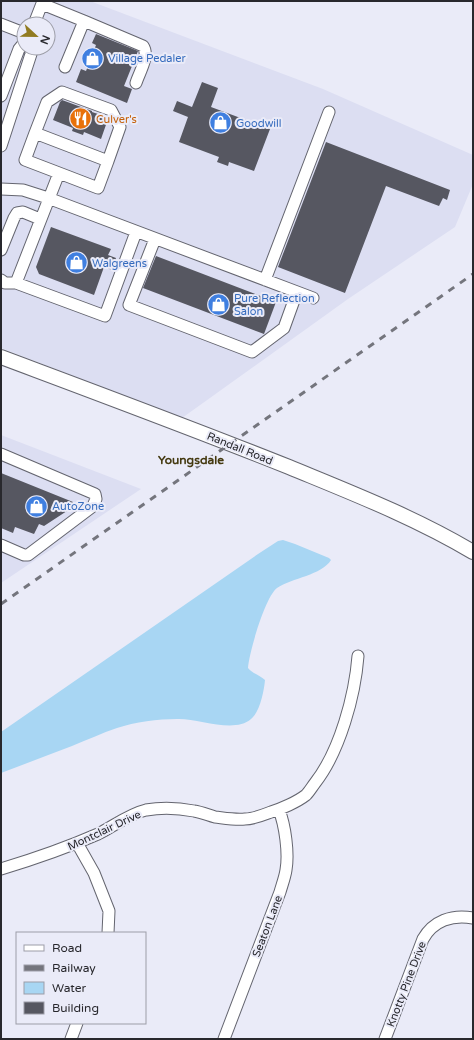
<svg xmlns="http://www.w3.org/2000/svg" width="474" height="1040" font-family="'Varela Round',sans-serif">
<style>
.built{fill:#dcdef2;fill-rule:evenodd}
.water{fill:#a8d6f3}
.building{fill:#565761}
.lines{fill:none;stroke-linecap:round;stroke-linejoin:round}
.minor-casing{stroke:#64656f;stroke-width:13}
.major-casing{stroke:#64656f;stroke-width:16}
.minor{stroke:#fff;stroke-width:11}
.major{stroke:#fff;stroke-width:14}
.rail{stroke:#74757d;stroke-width:3;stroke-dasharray:7 7;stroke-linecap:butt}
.labels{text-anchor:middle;stroke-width:4;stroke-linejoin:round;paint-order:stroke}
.shop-label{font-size:11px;fill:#366cbe;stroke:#eaebf8;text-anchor:start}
.food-label{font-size:11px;fill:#c56008;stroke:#eaebf8;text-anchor:start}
.street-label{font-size:11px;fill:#28282d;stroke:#eaebf8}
.neighbourhood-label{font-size:12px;font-weight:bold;fill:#443910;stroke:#eaebf8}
</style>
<rect width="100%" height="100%" fill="#eaebf8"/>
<path class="built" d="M1 1H90L323 89 473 155V184L455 227 348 299 182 418 1 348ZM24 24H48V48H24Z
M1 435 141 489 1 583Z"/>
<path class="water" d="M283 540 295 544 329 558 331 560C322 575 292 578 277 588 265 597 249 653 248 668 253 674 260 675 265 680 264 691 260 712 251 719 234 734 198 718 177 719 158 719 135 722 117 728 102 733 87 740 72 746 48 755 25 764 1 773V732L258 554 278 541Z"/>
<path class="building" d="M96 34 138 51 124 86 132 89 127 103 76 82 81 69 86 71 96 45 92 43Z
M202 82 218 88 211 107 270 129 254 171 229 162 228 166 217 162 219 157 179 142 188 117 173 111 177 101 192 107Z
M62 100 92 111V112L107 117 108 119 101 139 84 132 83 135 72 131 73 128 53 120 60 102Z
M326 142 450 190 447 200 443 198 439 206 386 186 345 293 278 267Z
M51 227 111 249 108 255 116 258 112 270 104 267 94 295 39 274 36 267Z
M156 256 276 302 264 334 143 288Z
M1 473 73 502 70 509 44 526 39 524 34 534 15 527 13 533 1 528V486L2 483Z"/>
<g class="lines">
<defs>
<path id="minor" d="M42 4 84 21 65 67
M84 21 143 46C150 56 139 73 136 83
M1 24 24 33
M34 24 43 1
M1 96 19 49 24 43
M35 133 47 102 62 92 111 110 120 127 108 161
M1 146 31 54V48
M59 173 25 160 35 133 108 161 98 188 59 173 16 283 105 316 136 232
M1 189 23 190 48 198 313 298
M155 239 129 305 252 352 284 328 297 292
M1 250 14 218 17 213 23 212 40 219
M1 280 5 283H16
M265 280 329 112
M1 454 95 494 96 499 93 506 28 555H24L1 545
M77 843 94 873 109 911 108 933
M1 869C34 859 66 848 98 834 114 826 129 814 146 810 162 807 179 808 194 811 201 812 208 815 215 817 224 818 235 820 245 819 254 819 263 815 271 812 281 809 297 802 306 795 309 792 312 787 315 783 340 751 355 695 358 656
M71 1039 77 1023
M224 1039 280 892C282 885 285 877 286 870 289 853 285 825 279 810
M385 1039 423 939C433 921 452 914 473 918"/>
<path id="major" d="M1 357C97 393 194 429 289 467 352 493 414 517 473 552"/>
</defs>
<use href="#minor" class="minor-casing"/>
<use href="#major" class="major-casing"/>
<use href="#minor" class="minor"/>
<use href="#major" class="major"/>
<path class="rail" d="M1 604 473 274"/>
</g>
<defs>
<symbol id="shop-disc" viewBox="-11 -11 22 22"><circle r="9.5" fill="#3f7fe0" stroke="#eaebf8"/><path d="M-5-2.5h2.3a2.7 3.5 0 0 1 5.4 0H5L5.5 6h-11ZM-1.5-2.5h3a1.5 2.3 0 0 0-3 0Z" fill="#fff"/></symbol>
<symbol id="restaurant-disc" viewBox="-11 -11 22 22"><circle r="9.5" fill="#e8710a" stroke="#eaebf8"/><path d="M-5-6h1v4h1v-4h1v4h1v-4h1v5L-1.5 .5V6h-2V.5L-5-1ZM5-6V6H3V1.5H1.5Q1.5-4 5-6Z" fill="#fff"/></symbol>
</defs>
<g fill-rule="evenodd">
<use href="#shop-disc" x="80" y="46" width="25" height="25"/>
<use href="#restaurant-disc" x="68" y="106" width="25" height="25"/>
<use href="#shop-disc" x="208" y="110" width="25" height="25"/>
<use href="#shop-disc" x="64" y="250" width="25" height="25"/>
<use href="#shop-disc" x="206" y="292" width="25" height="25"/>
<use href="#shop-disc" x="24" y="494" width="25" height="25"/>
</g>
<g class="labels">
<g class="shop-label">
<text x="108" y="62">Village Pedaler</text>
<text x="236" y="127">Goodwill</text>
<text x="92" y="267">Walgreens</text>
<text x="234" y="302">Pure Reflection<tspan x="234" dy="13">Salon</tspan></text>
<text x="52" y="510">AutoZone</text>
</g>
<g class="food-label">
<text x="96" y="123">Culver's</text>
</g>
<g class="street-label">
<text transform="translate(240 448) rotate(22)" y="4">Randall Road</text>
<text transform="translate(104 830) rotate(-25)" y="4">Montclair Drive</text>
<text transform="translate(267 926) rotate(-69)" y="4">Seaton Lane</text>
<text transform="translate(406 984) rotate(-69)" y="4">Knotty Pine Drive</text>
</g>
<g class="neighbourhood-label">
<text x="191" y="464">Youngsdale</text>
</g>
</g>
<rect width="474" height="1040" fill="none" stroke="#28282d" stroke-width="4"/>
<rect x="16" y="932" width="130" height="92" fill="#eaebf8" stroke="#9c9da7"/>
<rect x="24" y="945" width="20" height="6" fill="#ffffff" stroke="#9c9da7"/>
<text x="52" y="952" font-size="12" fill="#28282d">Road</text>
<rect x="24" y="965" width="20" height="6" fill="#74757d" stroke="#9c9da7"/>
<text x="52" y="972" font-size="12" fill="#28282d">Railway</text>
<rect x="24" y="982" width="20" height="12" fill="#a8d6f3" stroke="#9c9da7"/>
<text x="52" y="992" font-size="12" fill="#28282d">Water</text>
<rect x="24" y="1002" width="20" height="12" fill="#565761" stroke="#9c9da7"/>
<text x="52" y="1012" font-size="12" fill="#28282d">Building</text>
<g transform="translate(36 36) rotate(112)"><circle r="19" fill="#eaebf8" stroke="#9c9da7"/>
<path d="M0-3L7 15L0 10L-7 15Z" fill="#917b21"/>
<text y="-6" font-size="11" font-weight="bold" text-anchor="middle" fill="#28282d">N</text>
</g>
</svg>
